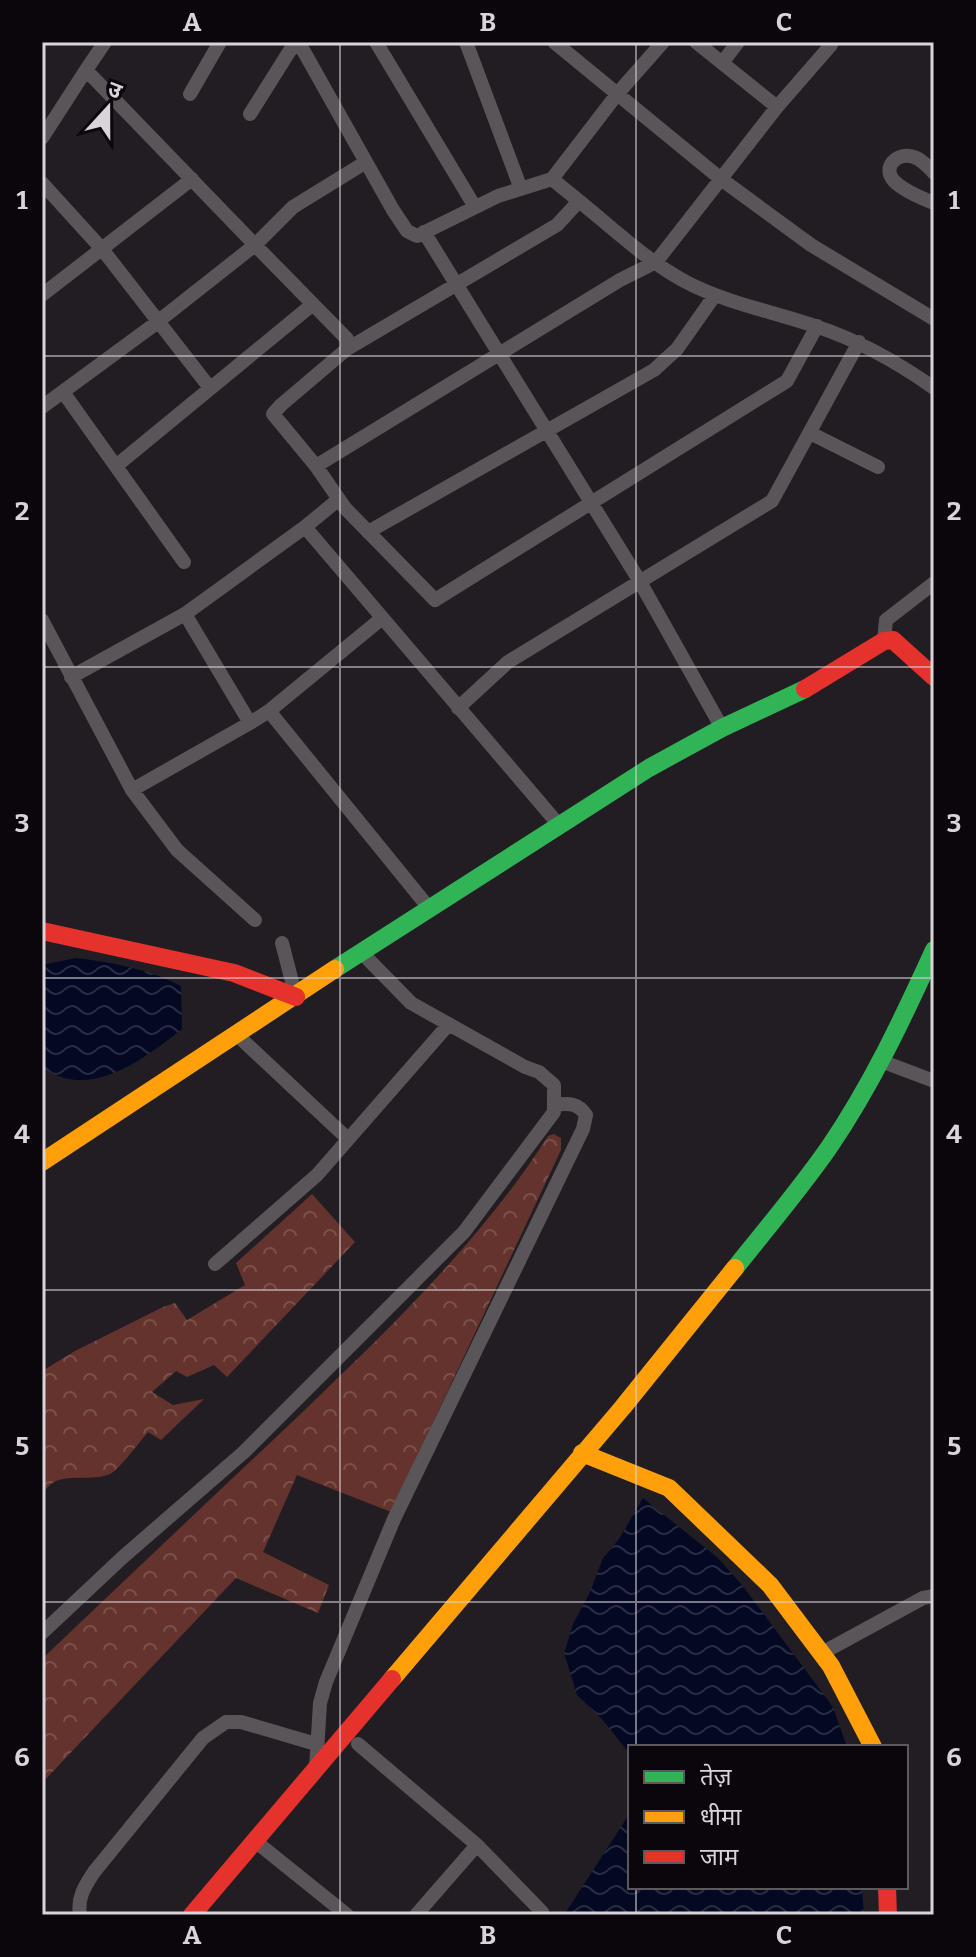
<svg xmlns="http://www.w3.org/2000/svg" width="976" height="1957" font-family="Bitter,'Noto Sans Devanagari',serif">
<style>
.forest{fill:url(#forest-crowns)}
.water{fill:url(#water-waves)}
.lines{fill:none;stroke-linecap:round;stroke-linejoin:round}
.street{stroke:#595559;stroke-width:14}
.fast{stroke:#30b455;stroke-width:18}
.slow{stroke:#ff9f0a;stroke-width:18}
.jam{stroke:#e5322d;stroke-width:18}
.grid{fill:none;stroke:#dad3db;stroke-width:2;stroke-opacity:0.55}
.neatline{fill:none;stroke:#dad3db;stroke-width:3}
.grid-label{font-size:26px;text-anchor:middle;font-weight:bold;fill:#dad3db}
</style>
<defs>
<pattern id="forest-crowns" width="20" height="18" patternUnits="userSpaceOnUse" patternTransform="scale(2)"><rect width="20" height="18" fill="#65332d"/><path d="M2 6a3 3 0 1 1 6 0M12 15a3 3 0 1 1 6 0" fill="none" stroke="#7a504b"/></pattern>
<pattern id="water-waves" width="16" height="10" patternUnits="userSpaceOnUse" patternTransform="scale(2)"><rect width="16" height="10" fill="#030922"/><path d="M0 5q4-4 8 0t8 0" fill="none" stroke="#272c42"/></pattern>
</defs>
<rect width="100%" height="100%" fill="#221d22"/>
<path class="forest" d="M554 1134 561 1138V1150L391 1512 297 1475 263 1552 329 1585 318 1613 236 1578 42 1783V1659C124 1581 206 1503 289 1425 381 1337 480 1243 548 1136Z
M312 1194 355 1242 227 1377 214 1365 187 1377 176 1371 152 1392 173 1405 204 1399 161 1440 148 1432C139 1442 121 1468 110 1474 86 1484 55 1467 42 1496V1371L75 1351 163 1307 175 1303 187 1320 245 1285 236 1263Z"/>
<path class="water" d="M76 958C113 962 148 969 181 986L182 1029C144 1059 89 1102 42 1067V965Z
M643 1498 718 1558 742 1585 833 1707 847 1747H630V1754L601 1718 577 1695 564 1653 573 1624 590 1592 603 1558 619 1539Z
M630 1813V1887H862L864 1915H564Z"/>
<g class="lines">
<path class="street" d="M291 42 303 50 393 210 407 231 417 236 498 196 552 179 618 93 663 42
M376 42 475 207
M466 42 521 189
M554 42 721 179 811 245 934 319
M722 63 738 42
M86 70 105 42
M190 94 220 42
M777 107 831 45 827 42
M250 114 294 44
M42 138 86 70 255 245 293 207 366 162
M934 173C928 167 923 160 914 157 898 151 881 167 894 181 904 191 921 198 934 203
M552 179 579 201
M42 183 102 249 210 388
M424 232 639 580 722 728
M42 295 192 179
M347 349 557 225 579 201C614 229 651 265 692 285 731 304 774 312 815 326 858 340 897 362 934 388
M63 392 184 562
M42 407 151 327 255 245 347 339V349L281 405 273 414 316 466 620 280 656 262 777 107 696 42
M810 433 878 467
M116 466 313 304
M316 466 345 508 435 600 787 381 817 326
M305 527 559 825
M368 532 654 370 677 349 715 295
M185 614 305 527 339 499
M42 620 132 790
M884 641 886 620 934 583
M71 677 185 614 250 723 269 711 429 908
M458 708 508 662 772 501 859 342
M269 711 381 619
M250 723 132 790 177 850 255 920
M282 943 296 997
M237 1035 348 1139
M881 1061 934 1081
M215 1264 317 1175 449 1024
M42 1633 123 1557 244 1452 464 1232 554 1112V1085L539 1072 525 1067 411 1003 362 953
M822 1653 923 1598 934 1596
M358 1744 477 1845
M316 1768 320 1703 326 1682 394 1519 583 1129 586 1115C578 1103 569 1103 555 1105
M255 1841 347 1915
M80 1915C77 1897 85 1886 94 1872L203 1738 226 1722H241L316 1744
M416 1915 477 1845 542 1912 540 1915"/>
<path class="fast" d="M335 969 649 768 722 728 805 689
M735 1268C767 1228 801 1188 830 1146 872 1084 903 1018 934 950"/>
<path class="slow" d="M42 1162 335 969
M582 1453 669 1488 770 1585 831 1666 873 1747
M392 1679 623 1407 735 1268"/>
<path class="jam" d="M805 689 884 641 893 640 934 677
M42 931 234 973 296 997
M887 1887 888 1915
M192 1915 392 1679"/>
</g>
<path class="grid" d="M340 42V1915M636 42V1747M42 356H934M42 667H934M42 978H934M42 1290H934M42 1602H934M636 1887V1915"/>
<rect width="976" height="1957" fill="none" stroke="#0a060b" stroke-width="88"/>
<rect x="628" y="1745" width="280" height="144" fill="#0a060b" stroke="#5d585e" stroke-width="2"/>
<rect x="644" y="1771" width="40" height="12" fill="#30b455" stroke="#5d585e" stroke-width="2"/>
<text x="700" y="1785" font-size="24" fill="#dad3db">तेज़</text>
<rect x="644" y="1811" width="40" height="12" fill="#ff9f0a" stroke="#5d585e" stroke-width="2"/>
<text x="700" y="1825" font-size="24" fill="#dad3db">धीमा</text>
<rect x="644" y="1851" width="40" height="12" fill="#e5322d" stroke="#5d585e" stroke-width="2"/>
<text x="700" y="1865" font-size="24" fill="#dad3db">जाम</text>
<g transform="translate(108 108) rotate(21)" stroke="#0a060b" stroke-width="6" paint-order="stroke">
<path d="M0-6L14 30L0 20L-14 30Z" fill="#dad3db"/>
<text y="-12" font-size="22" font-weight="bold" text-anchor="middle" fill="#dad3db">उ</text>
</g>
<rect x="44" y="44" width="888" height="1869" class="neatline"/>
<g class="grid-label">
<text x="192" y="31">A</text>
<text x="488" y="31">B</text>
<text x="784" y="31">C</text>
<text x="22" y="209">1</text>
<text x="954" y="209">1</text>
<text x="22" y="520">2</text>
<text x="954" y="520">2</text>
<text x="22" y="832">3</text>
<text x="954" y="832">3</text>
<text x="22" y="1143">4</text>
<text x="954" y="1143">4</text>
<text x="22" y="1455">5</text>
<text x="954" y="1455">5</text>
<text x="22" y="1766">6</text>
<text x="954" y="1766">6</text>
<text x="192" y="1944">A</text>
<text x="488" y="1944">B</text>
<text x="784" y="1944">C</text>
</g>
</svg>
